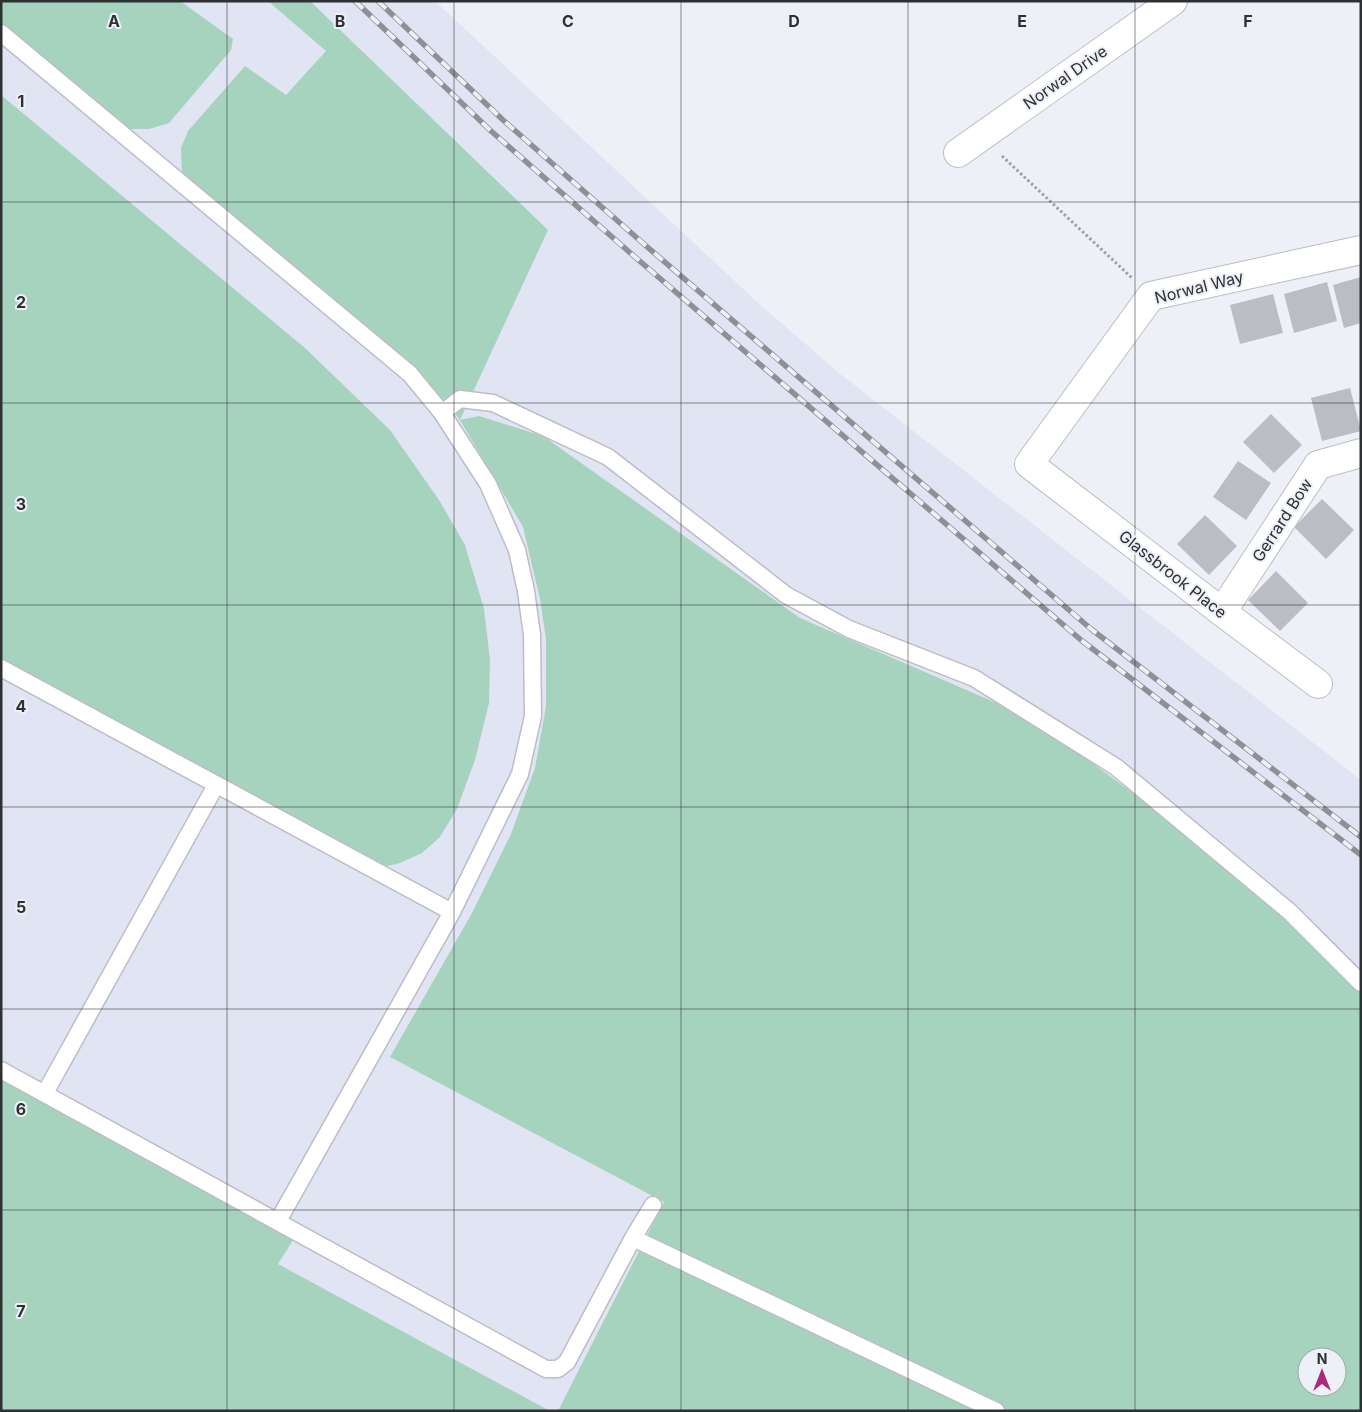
<svg xmlns="http://www.w3.org/2000/svg" width="1362" height="1412" font-family="Inter,sans-serif">
<style>
.built{fill:#e1e4f3;fill-rule:evenodd}
.green{fill:#a6d3be;fill-rule:evenodd}
.building{fill:#bbbcc4}
.lines{fill:none;stroke-linecap:round;stroke-linejoin:round}
.service-casing{stroke:#bcbdc5;stroke-width:19}
.minor-casing{stroke:#bcbdc5;stroke-width:30}
.path{stroke:#9ea0a6;stroke-width:3;stroke-dasharray:2.5 2.5;stroke-linecap:butt}
.service{stroke:#fff;stroke-width:16}
.minor{stroke:#fff;stroke-width:28}
.rail-casing{stroke:#8f9096;stroke-width:5.5}
.rail{stroke:#eef0f8;stroke-width:4;stroke-dasharray:11;stroke-linecap:butt}
.grid{fill:none;stroke:#2f3033;stroke-width:1;stroke-opacity:0.55}
.labels{text-anchor:middle;stroke-width:4;stroke-linejoin:round;paint-order:stroke}
.street-label{font-size:16px;fill:#2f3033;stroke:#eef0f8}
.grid-label{font-size:16px;text-anchor:middle;font-weight:bold;fill:#2f3033;stroke:#eef0f8;stroke-width:4;stroke-linejoin:round;paint-order:stroke}
</style>
<rect width="100%" height="100%" fill="#eef0f8"/>
<path class="built" d="M1 1H435L756 301 839 373 1361 780V1411H1ZM1307 1357H1337V1387H1307Z"/>
<path class="green" d="M1 1H180L233 39 231 50 169 123 149 129H128L1 23Z
M268 1H310L548 230 460 420 479 416 543 436 800 618 1031 718 1225 861 1361 994V1411H558L664 1202 390 1057 472 913 511 834 535 768 546 706V639L540 599 523 527 460 420 445 401 422 377 182 174 181 148 188 131 245 66 286 95 326 51ZM1307 1357H1337V1387H1307Z
M1 95 305 348 390 430 439 500 465 545 484 609 490 660 489 703 475 760 457 809 440 837 422 853 400 863 379 868 1 662Z
M1 1077 295 1237 278 1264 550 1411H1Z"/>
<path class="building" d="M1361 277V323L1344 328 1333 285Z
M1327 282 1337 321 1294 333 1284 294Z
M1273 294 1283 333 1240 344 1230 305Z
M1350 388 1361 431 1322 441 1311 398Z
M1271 414 1302 445 1274 473 1243 442Z
M1238 461 1271 483 1246 520 1213 497Z
M1322 499 1354 530 1326 559 1294 527Z
M1205 515 1237 546 1209 575 1177 544Z
M1276 571 1308 603 1280 631 1248 600Z"/>
<g class="lines">
<defs>
<path id="service" d="M1 33 410 374 442 413 488 484 517 550 526 591 532 635 533 716 520 774 452 912 278 1221
M442 413 460 399 493 403 608 457 786 595 849 629 974 678 1116 767 1290 912 1361 983
M1 668 452 912
M1 1070 546 1369H558L567 1362 633 1238 653 1205
M45 1093 216 785
M633 1238 996 1411"/>
<path id="minor" d="M958 153 1173 1
M1222 612 1318 465 1361 453
M1318 684 1222 612 1029 464 1151 296 1361 250"/>
</defs>
<use href="#service" class="service-casing"/>
<use href="#minor" class="minor-casing"/>
<path class="path" d="M1002 156 1132 278"/>
<use href="#service" class="service"/>
<use href="#minor" class="minor"/>
<defs>
<path id="rail" d="M355 1 491 131 635 257 1081 640 1361 855
M378 1 503 120 645 245 1091 629 1361 837"/>
</defs>
<use href="#rail" class="rail-casing"/>
<use href="#rail" class="rail"/>
</g>
<path class="grid" d="M227 1V1411M454 1V1411M681 1V1411M908 1V1411M1135 1V1411M1 202H1361M1 403H1361M1 605H1361M1 807H1361M1 1009H1361M1 1210H1361"/>
<g class="labels">
<g class="street-label">
<text transform="translate(1065 77) rotate(-35)" y="6">Norwal Drive</text>
<text transform="translate(1199 287) rotate(-14)" y="6">Norwal Way</text>
<text transform="translate(1282 520) rotate(-57)" y="6">Gerrard Bow</text>
<text transform="translate(1173 574) rotate(38)" y="6">Glassbrook Place</text>
</g>
</g>
<g class="grid-label">
<text x="114" y="27">A</text>
<text x="340" y="27">B</text>
<text x="568" y="27">C</text>
<text x="794" y="27">D</text>
<text x="1022" y="27">E</text>
<text x="1248" y="27">F</text>
<text x="21" y="107">1</text>
<text x="21" y="308">2</text>
<text x="21" y="510">3</text>
<text x="21" y="712">4</text>
<text x="21" y="913">5</text>
<text x="21" y="1115">6</text>
<text x="21" y="1317">7</text>
</g>
<rect width="1362" height="1412" fill="none" stroke="#2f3033" stroke-width="5"/>
<g transform="translate(1322 1372)"><circle r="24" fill="#eef0f8" stroke="#a2a3a9"/>
<path d="M0-4L9 19L0 12L-9 19Z" fill="#ab2b79"/>
<text y="-8" font-size="14" font-weight="bold" text-anchor="middle" fill="#2f3033">N</text>
</g>
</svg>
